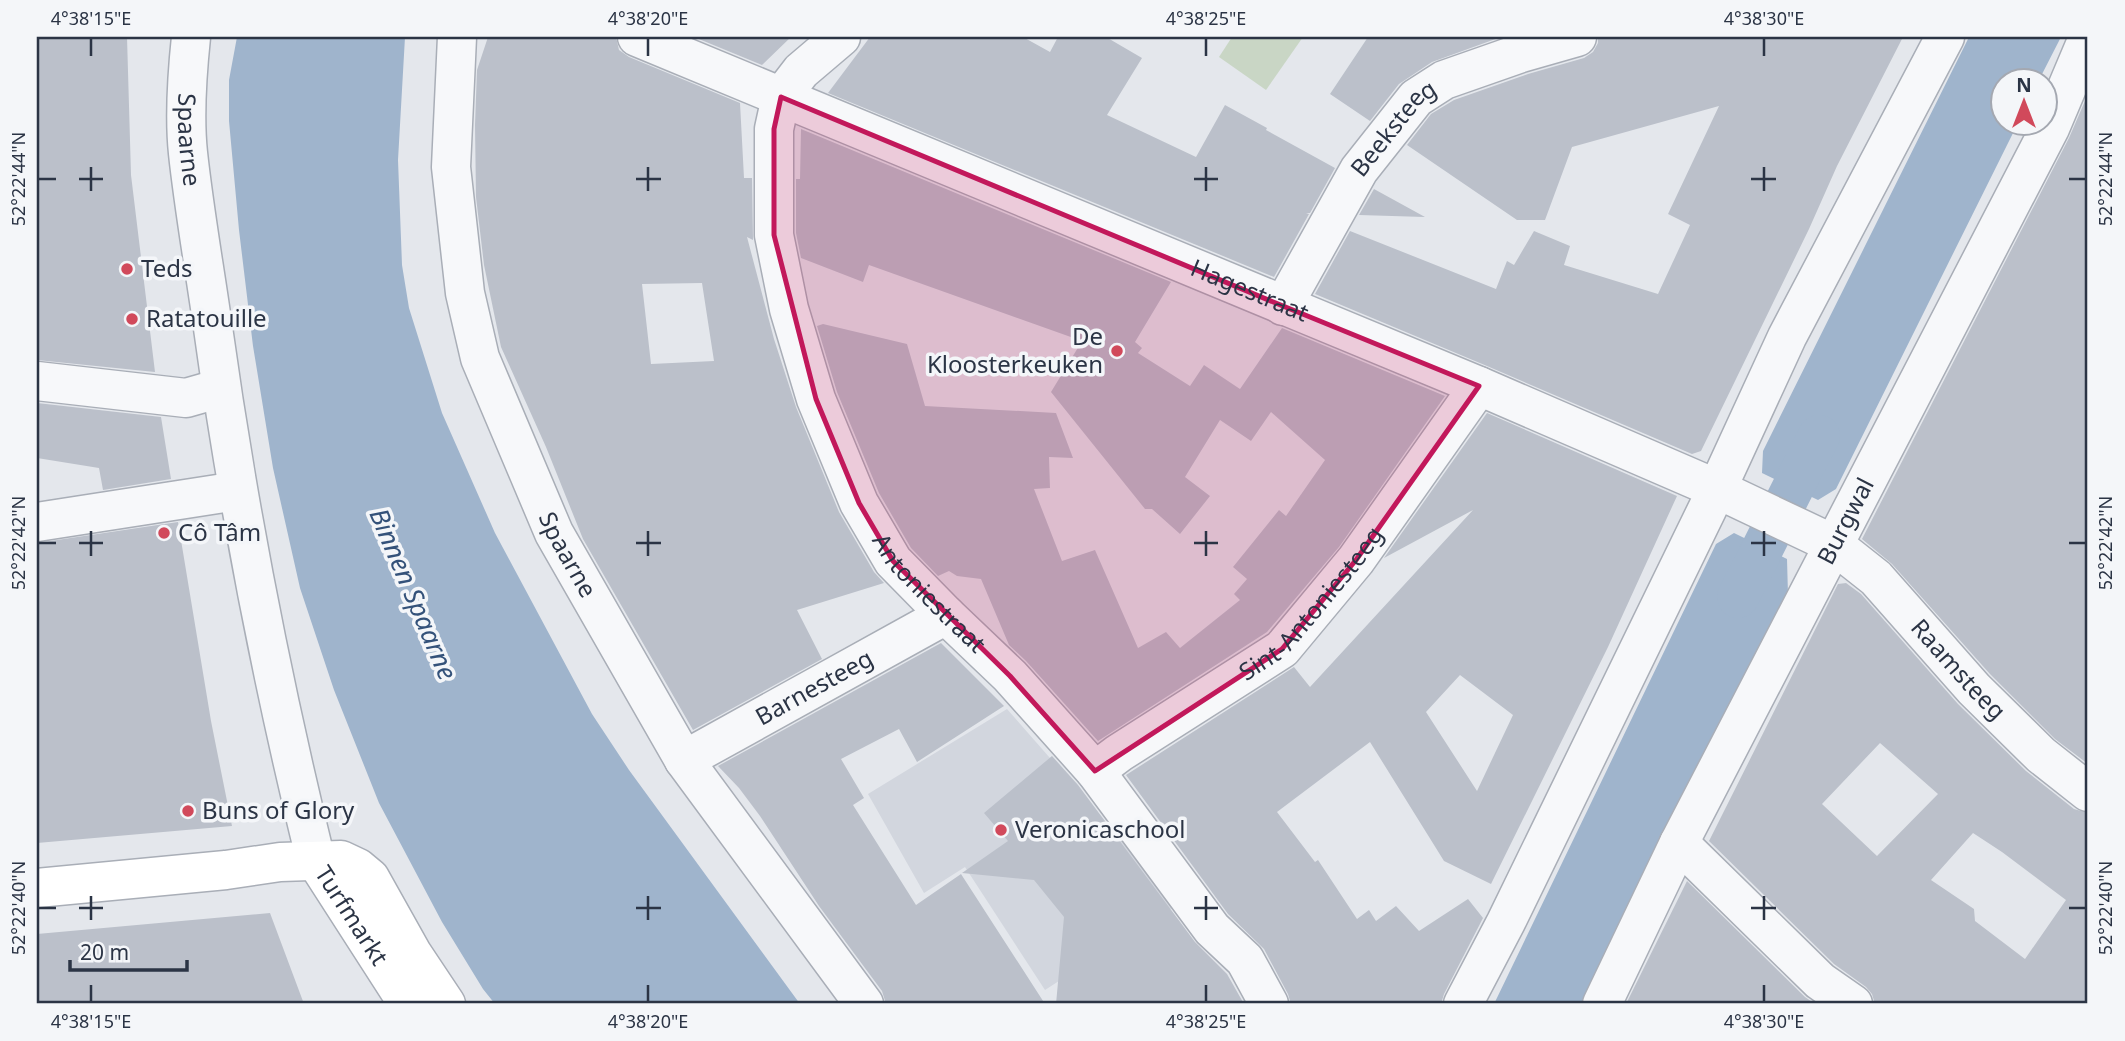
<svg xmlns="http://www.w3.org/2000/svg" width="2125" height="1041" font-family="'Noto Sans',sans-serif">
<style>
.built{fill:#d2d6de}
.green{fill:#c9d6c5}
.water{fill:#9fb4cc}
.lines{fill:none;stroke-linecap:round;stroke-linejoin:round}
.canal{stroke:#9fb4cc;stroke-width:42}
.building{fill:#bbc0ca;fill-rule:evenodd}
.street-casing{stroke:#a9aeb7;stroke-width:41}
.secondary-casing{stroke:#a9aeb7;stroke-width:41}
.street{stroke:#f7f8fa;stroke-width:38}
.secondary{stroke:#fff;stroke-width:38}
.marked{fill:#c2185b;fill-opacity:0.2;stroke:#c2185b;stroke-width:5;stroke-linejoin:round}
.ticks{fill:none;stroke:#2b3445;stroke-width:2.5}
.poi-dot{fill:#d1495b;stroke:#f4f6f9;stroke-width:2.5}
.labels{text-anchor:middle;stroke-width:7;stroke-linejoin:round;paint-order:stroke}
.street-label{font-size:24px;fill:#2b3445;stroke:#f4f6f9}
.poi-label{font-size:24px;fill:#2b3445;stroke:#f4f6f9;text-anchor:start}
.water-label{font-size:26px;font-style:italic;fill:#34527a;stroke:#f4f6f9}
.neatline{fill:none;stroke:#2b3445;stroke-width:2.5}
.ticks-label{font-size:18px;text-anchor:middle;fill:#2b3445}
</style>
<rect width="100%" height="100%" fill="#e4e7ec"/>
<path class="built" d="M1007 709 1178 904 1045 990 965 867 924 893 868 794Z"/>
<path class="green" d="M1232 37H1303L1266 90 1219 57Z"/>
<path class="water" d="M237 37H405L398 160 402 265 409 308 442 413 495 533 592 714 629 770 800 1004H495L483 989 442 922 379 803 334 690 300 588 273 468 253 346 239 230 229 121V80Z
M1969 37H2061L2039 80H2002V122L2018 123 1836 489 1818 500 1762 473 1763 451Z
M1734 533 1787 559 1788 595 1583 1004H1494L1716 544Z"/>
<g class="lines">
<path class="canal" d="M1738 597 1819 436"/>
</g>
<path class="building" d="M37 37H127L131 175 155 372 37 360Z
M488 37H616L619 50 629 57 740 103 744 178H752L753 240 747 237 774 339 796 407 839 512 874 572 884 583 797 610 822 659 693 730 583 539 546 447 501 347 484 265 476 197 475 125 477 70ZM702 283 714 361 651 364 642 284Z
M694 37H791L762 65Z
M870 37H1023L1050 52 1058 37H1106L1142 58 1107 115 1196 157 1225 105 1267 128 1266 130 1335 168 1310 213H1306L1309 214 1274 277 828 93Z
M1368 37H1501L1432 62 1399 84 1370 121 1330 94Z
M1598 37H1903L1837 166 1809 229 1701 451 1692 454 1487 366 1315 294 1350 231 1496 289 1507 261 1514 265 1534 231 1570 246 1564 265 1658 294 1690 225 1668 214 1719 106 1572 147 1545 220H1517L1407 145 1431 114 1454 100 1528 74 1584 58 1593 52 1598 43Z
M2088 94V764L2055 739 1990 674 1892 564 1862 539 2069 138Z
M801 129 1171 282 1135 342 1142 348 1138 353 1190 386 1204 365 1240 389 1282 328 1445 396 1339 547 1267 632 1098 741 1026 661 1009 645 981 579 957 576 949 571 938 576 911 548 879 493 837 392 817 326 823 324 907 344 925 406 1056 413 1073 458 1049 457 1050 488 1034 489 1062 561 1095 550 1138 648 1166 632 1180 648 1240 600 1234 594 1247 579 1233 567 1279 510 1286 516 1325 460 1271 412 1251 441 1220 420 1185 477 1210 496 1180 534 1152 509H1145L1051 392 1082 341 869 265 863 282 801 258 796 233V179H800Z
M1374 189 1425 217 1359 215Z
M37 403 161 417 171 479 103 490 99 468 37 458Z
M1487 413 1677 496 1608 647 1491 884 1444 861 1370 742 1277 812 1315 862 1318 860 1357 919 1369 910 1376 921 1396 906 1419 931 1468 899 1483 918 1444 994 1441 1004H1291L1288 994 1264 949 1228 914 1126 775 1294 667 1310 687 1473 510 1384 558ZM1460 675 1513 715 1477 791 1426 712Z
M178 522 211 721 232 826 37 843V543Z
M1846 583 1861 594 1958 704 2026 771 2074 809 2088 813V1004H1875L1872 994 1866 987 1834 964 1709 841 1838 584ZM1880 743 1938 794 1877 856 1822 804ZM1973 833 2002 852 2066 900 2025 959 1975 921 1974 909 1931 880Z
M941 643 1004 706 917 762 899 729 841 759 864 798 853 805 916 905 961 874 1045 1004H886L882 991 819 906 760 816 739 788 718 766Z
M1052 756 1078 785 1195 942 1227 974 1244 1004H1056L1064 917 1034 880 962 873 1008 841 984 813Z
M1687 881 1805 997 1815 1004H1626Z
M270 913 304 1004H37V934Z"/>
<g class="lines">
<defs>
<g id="street">
<path id="s1" d="M191 37C187 75 184 115 188 153 194 209 204 265 212 321 237 502 272 682 316 861"/>
<path id="s2" d="M457 37 451 167 465 293 480 358 554 533 684 760 864 1004"/>
<path id="s3" d="M637 37 1479 386 1717 489 1833 544 1876 578 1974 689 2041 755 2088 792"/>
<path id="s4" d="M841 37 801 71 781 97 774 129V235L789 309 816 399 859 503 893 561 946 615 1010 676 1095 771 1212 929 1245 960 1269 1004"/>
<path id="s5" d="M1283 306 1359 170 1416 98 1444 80 1521 53 1577 37"/>
<path d="M37 381 186 398 221 388"/>
<path d="M37 522 237 491"/>
<path id="s6" d="M684 760 946 615"/>
<path id="s7" d="M1095 771 1119 753 1282 649 1356 560 1479 386"/>
<path d="M1679 843 1820 981 1853 1004"/>
<path d="M1463 1004 1506 922 1717 489 1787 337 1945 37"/>
<path id="s8" d="M1602 1004 1679 843 2050 128 2088 38"/>
</g>
<g id="secondary">
<path id="s9" d="M316 861 408 1004"/>
<path d="M37 888 226 870 280 862 341 860 358 868 370 878 412 953 446 1004"/>
</g>
</defs>
<use href="#street" class="street-casing"/>
<use href="#secondary" class="secondary-casing"/>
<use href="#street" class="street"/>
<use href="#secondary" class="secondary"/>
</g>
<path class="marked" d="M781 97 1283 306 1479 386 1356 560 1282 649 1095 771 1010 676 893 561 859 503 816 399 774 235V129Z"/>
<path class="ticks" d="M91 38V56M648 38V56M1206 38V56M1764 38V56M91 167V191M648 167V191M1206 167V191M1764 167V191M38 179H56M79 179H103M636 179H661M1194 179H1218M1751 179H1776M2069 179H2086M91 531V556M648 531V556M1206 531V556M1764 531V556M38 543H56M79 543H103M636 543H661M1194 543H1218M1751 543H1776M2069 543H2086M91 896V920M648 896V920M1206 896V920M1764 896V920M38 908H56M79 908H103M636 908H661M1194 908H1218M1751 908H1776M2069 908H2086M91 985V1002M648 985V1002M1206 985V1002M1764 985V1002"/>
<g class="poi-dot">
<circle cx="127" cy="269" r="7"/>
<circle cx="132" cy="319" r="7"/>
<circle cx="1117" cy="351" r="7"/>
<circle cx="164" cy="533" r="7"/>
<circle cx="188" cy="811" r="7"/>
<circle cx="1001" cy="830" r="7"/>
</g>
<g class="labels">
<g class="street-label">
<text dy="8" stroke="none"><textPath href="#s5" startOffset="210">Beeksteeg</textPath></text>
<text dy="8" stroke="none"><textPath href="#s1" startOffset="103">Spaarne</textPath></text>
<text dy="8" stroke="none"><textPath href="#s3" startOffset="663">Hagestraat</textPath></text>
<text dy="8" stroke="none"><textPath href="#s8" startOffset="541">Burgwal</textPath></text>
<text dy="8" stroke="none"><textPath href="#s2" startOffset="539">Spaarne</textPath></text>
<text dy="8" stroke="none"><textPath href="#s4" startOffset="621">Antoniestraat</textPath></text>
<text dy="8" stroke="none"><textPath href="#s7" startOffset="276">Sint-Antoniesteeg</textPath></text>
<text dy="8" stroke="none"><textPath href="#s3" startOffset="1477">Raamsteeg</textPath></text>
<text dy="8" stroke="none"><textPath href="#s6" startOffset="149">Barnesteeg</textPath></text>
<text dy="8" stroke="none"><textPath href="#s9" startOffset="65">Turfmarkt</textPath></text>
</g>
<g class="poi-label">
<text x="141" y="277">Teds</text>
<text x="146" y="327">Ratatouille</text>
<text x="1103" y="345" text-anchor="end">De<tspan x="1103" dy="28">Kloosterkeuken</tspan></text>
<text x="178" y="541">Cô Tâm</text>
<text x="202" y="819">Buns of Glory</text>
<text x="1015" y="838">Veronicaschool</text>
</g>
<g class="water-label">
<text transform="translate(413 594) rotate(67)" y="9">Binnen Spaarne</text>
</g>
</g>
<rect width="2125" height="1041" fill="none" stroke="#f4f6f9" stroke-width="77"/>
<g transform="translate(2024 102)"><circle r="33" fill="#f4f6f9" stroke="#a4a8b1" stroke-width="2"/>
<path d="M0-5L12 26L0 18L-12 26Z" fill="#d1495b"/>
<text y="-10" font-size="19" font-weight="bold" text-anchor="middle" fill="#2b3445">N</text>
</g>
<path d="M70 960v10h117v-10" fill="none" stroke="#2b3445" stroke-width="3.5"/>
<text x="80" y="960" font-size="21" fill="#2b3445" stroke="#f4f6f9" stroke-width="5" paint-order="stroke">20 m</text>
<rect x="38" y="38" width="2048" height="964" class="neatline"/>
<g class="ticks-label">
<text x="91" y="25">4°38'15"E</text>
<text x="648" y="25">4°38'20"E</text>
<text x="1206" y="25">4°38'25"E</text>
<text x="1764" y="25">4°38'30"E</text>
<text transform="translate(19 179) rotate(-90)" y="6">52°22'44"N</text>
<text transform="translate(2106 179) rotate(-90)" y="6">52°22'44"N</text>
<text transform="translate(19 543) rotate(-90)" y="6">52°22'42"N</text>
<text transform="translate(2106 543) rotate(-90)" y="6">52°22'42"N</text>
<text transform="translate(19 908) rotate(-90)" y="6">52°22'40"N</text>
<text transform="translate(2106 908) rotate(-90)" y="6">52°22'40"N</text>
<text x="91" y="1028">4°38'15"E</text>
<text x="648" y="1028">4°38'20"E</text>
<text x="1206" y="1028">4°38'25"E</text>
<text x="1764" y="1028">4°38'30"E</text>
</g>
</svg>
